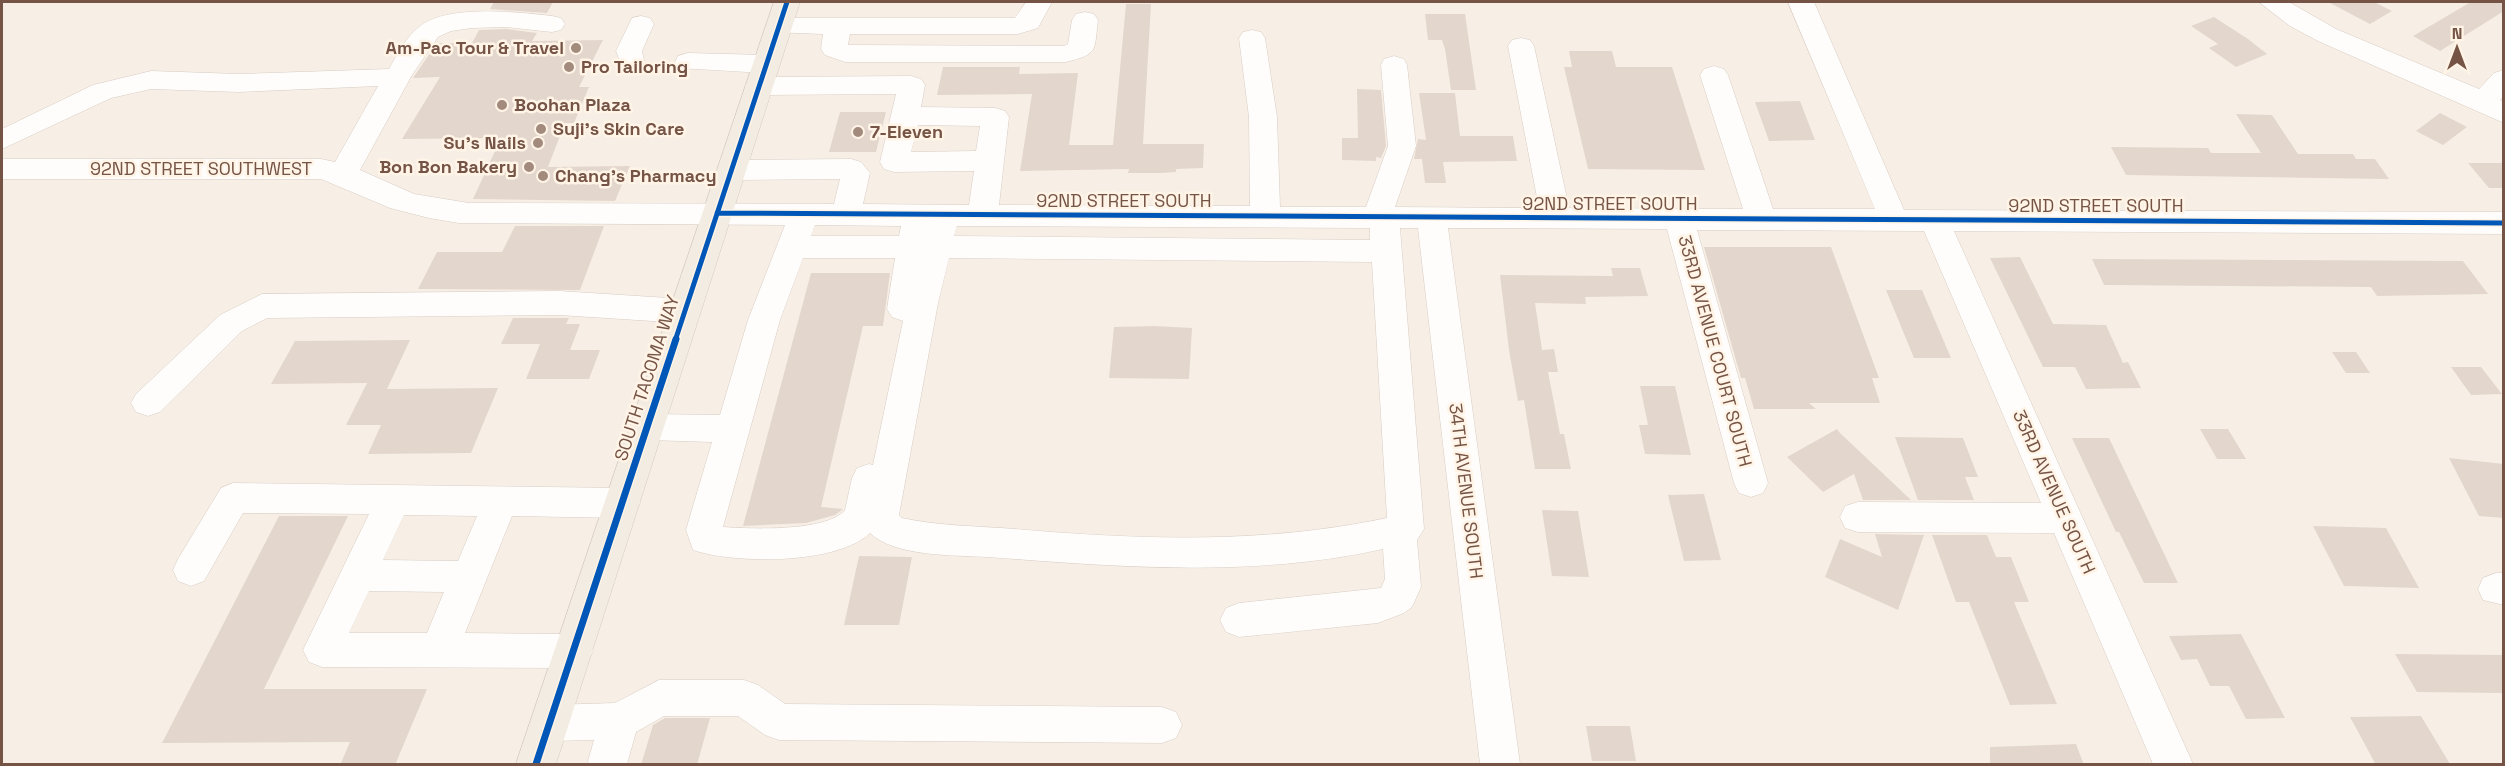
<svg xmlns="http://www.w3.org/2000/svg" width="2505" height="766" font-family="'Space Grotesk',sans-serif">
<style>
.building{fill:#e3d6cd}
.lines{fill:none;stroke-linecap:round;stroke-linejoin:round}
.minor-casing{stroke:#d8ccc4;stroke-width:1}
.major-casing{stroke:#d5cac2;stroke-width:1}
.minor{fill:#fefdfb;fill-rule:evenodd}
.major{fill:#f2ece2;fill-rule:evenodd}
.cycleway-far1-casing{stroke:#fff4e6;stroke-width:8}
.cycleway-casing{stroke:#fff4e6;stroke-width:10}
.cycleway-far1{stroke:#0057b8;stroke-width:5}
.cycleway{stroke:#0057b8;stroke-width:7}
.poi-dot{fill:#a28a7d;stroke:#fff4e6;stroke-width:2}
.labels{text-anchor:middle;stroke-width:5;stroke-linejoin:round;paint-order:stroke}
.poi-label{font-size:18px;font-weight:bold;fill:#755345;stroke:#fff4e6;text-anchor:start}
.street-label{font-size:18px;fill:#755345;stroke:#fff4e6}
</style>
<rect width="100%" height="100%" fill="#f7efe5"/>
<path class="building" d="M494 2H553L547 13 490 9Z
M2328 2H2374L2392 11 2370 24Z
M2469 3H2504V11L2440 51 2413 36Z
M1126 4H1151L1143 144H1204L1203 168 1176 169V172L1161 173H1128L1129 169 1020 171 1032 94 937 95 943 67H1020L1019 74 1078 73 1069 145H1113Z
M1425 14H1465L1476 90H1451L1445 49 1442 40H1428Z
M2214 17 2248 39 2267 54 2236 67 2209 48 2218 44 2191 26Z
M506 29 537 33 532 41 603 40 579 87H589L574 123H565L548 167 630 166 615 201 473 199 501 138 402 139 440 77 413 78 437 43H472L479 30Z
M1569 51H1612L1616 67H1672L1705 170 1588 169 1564 67H1572Z
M1357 89 1381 90 1386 146 1381 158 1376 157V161L1342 160V138H1358Z
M1419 93H1455L1460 136H1513L1517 161 1443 162 1446 183H1425L1422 159H1414L1418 139 1426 140Z
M1800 101 1815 140 1769 141 1755 102Z
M840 112H886L876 152H829Z
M2440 113 2467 127 2443 145 2416 131Z
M2236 114 2272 115 2298 154H2353L2356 159H2375L2389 179 2126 175 2111 147 2208 148 2211 153H2261Z
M2468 163H2504V188H2489Z
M515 226H604L580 290 418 289 437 252H502Z
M1704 247H1831L1879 378H1872L1880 403H1809L1816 409H1754L1745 378H1741Z
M2020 257 2053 324 2106 325 2123 363 2128 362 2141 388 2086 389 2075 367H2043L1990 258Z
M2092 259 2463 261 2488 294 2377 296 2371 287 2104 285Z
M1611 268H1640L1648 296 1585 297 1586 304 1535 303 1542 350 1554 349 1558 372H1548L1560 434H1564L1571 469H1535L1524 400 1518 401 1509 350 1500 275 1613 276Z
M811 273H890L883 326H863L821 507 843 509 835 515 806 523 743 526Z
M1886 290H1922L1951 358H1914Z
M513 318H569L566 324H580L570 350H600L589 379H526L540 344H501Z
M1154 326 1192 328 1189 379 1109 378 1114 327Z
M410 340 387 389 498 388 471 453 368 454 381 425H346L367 383 271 384 295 341Z
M2332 352H2356L2370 373H2346Z
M2451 367H2481L2502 394 2471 395Z
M1640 386H1675L1691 455 1645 454 1639 425H1648Z
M1837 429 1839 432 1911 500H1863L1854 474 1823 492 1787 457Z
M2200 429H2228L2246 459H2217Z
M1895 437 1963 438 1978 477H1965L1974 500H1918Z
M2072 438H2109L2178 583H2144L2119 532H2116Z
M2449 458 2504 464V518L2479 516Z
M1704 494 1721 560 1684 561 1668 495Z
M1542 510 1578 511 1589 577 1552 576Z
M279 516H348L264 689H427L395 765H340L350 742 162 743Z
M2313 526 2386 528 2419 588 2344 586Z
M1875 534 1924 535 1898 610 1825 577 1840 539 1882 557Z
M1932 535H1987L1996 557H2011L2029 602H2014L2057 704 2010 705 1969 602H1956Z
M859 556 912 557 899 625H844Z
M2241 634 2285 718 2246 719 2229 686H2210L2197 659 2181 660 2169 636Z
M2395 654 2504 655V693L2417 692Z
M2421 716 2450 764 2376 765 2350 717Z
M665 718H710L697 765H641L653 725Z
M1586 726H1630L1636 761H1592Z
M2076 744 2084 765H1990V747Z"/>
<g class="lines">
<defs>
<path id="minor" d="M1026 2H1052L1038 28 1018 34H850L848 45 1064 46 1068 44 1072 20 1076 14 1085 12 1094 14 1098 20C1094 51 1099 54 1066 62H845L825 55 821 49 823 34 770 32 766 26 770 20 779 18H1015Z
M1788 2H1814L1904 210 2504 212V234L1954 231 2193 764H2153L2054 533 1858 532 1845 528 1840 517 1845 506 1858 502 2041 503 1924 231 1697 230 1768 483 1763 493 1751 497 1739 493 1734 483 1667 229 1448 228 1520 764H1480L1418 228H1400L1424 529 1417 540 1421 587 1412 607 1404 613 1378 623 1239 637 1226 632 1220 620 1226 608 1239 603 1381 588 1385 579 1383 549C1252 578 1120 567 988 557 954 555 895 557 870 533 837 565 734 564 693 550L686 530 712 442 648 440 636 437 631 427 636 417 648 414 720 415 748 320 785 225 459 223 429 218 390 208 321 179H2V159H321L335 162 378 86 239 92 151 89 111 98 2 149V129L93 85 151 71 239 74 389 69C397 55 406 37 419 27 446 4 519 12 552 16L561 18 565 24 561 30 552 32 506 27 472 28 451 31 438 37 412 75 360 170 414 194 469 203 834 204 840 179 732 180 722 177 718 170 722 163 732 160 851 159 861 162 870 173 863 204 969 205 974 171 894 172 884 169 880 162 896 94 759 95 749 92 745 86 749 80 759 77 911 76 921 79 925 85 921 107 995 108 1005 111 1009 117 999 205 1250 206 1249 117 1239 38 1243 32 1252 30 1261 32 1265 38 1277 117 1280 207H1366L1388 146 1381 65 1384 59 1394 56 1404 59 1407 65 1416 146 1395 207 1539 208 1508 46 1512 40 1521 38 1530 40 1534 46 1569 208 1743 209 1700 75 1704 69 1714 66 1724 69 1728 75 1773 209H1875ZM918 125 980 126 976 151 911 152ZM815 225 901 226 899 236H811ZM957 226 1370 228V240L954 236ZM803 258H895L887 309 892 317 903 321 873 465 869 464 857 468 852 478 845 510C827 532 751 529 723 527L780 320ZM949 258 1372 262 1387 518C1264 544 1140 540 1015 529 978 526 938 526 902 518L899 515 938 303Z
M2259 2H2289L2336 29 2479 89 2494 73 2504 70V96L2500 100 2504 102V123L2318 41 2290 26Z
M641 16 650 18 654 24 642 51 644 60 640 66 631 68 622 66 616 51 632 18Z
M688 53 766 55 776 58 779 64 776 70 766 73 678 68 675 62 678 56Z
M559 291 684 299 695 303 700 311 695 319 684 323 559 315 267 318 242 331 160 412 148 416 136 412 131 403 136 394 220 315 262 294Z
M233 483 622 488 634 493 640 503 634 513 622 518 512 516 465 633 574 634 587 639 593 651 587 663 574 668 322 667 309 662 303 650 369 514 243 513 204 581 191 586 178 581 173 570 178 559 221 488ZM404 515 477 516 458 561 383 560ZM369 591 444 592 427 633H349Z
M2496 573H2504V605L2483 600 2478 589 2483 578Z
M659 680H744L758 685 785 704 1162 707 1176 712 1182 725 1176 738 1162 743 779 740 765 735 738 716H664L636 732 627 764H589L588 761 594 740 551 741 537 736 531 723 537 710 551 705 615 703Z"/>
<path id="major" d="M774 2H800L556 764H516Z"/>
</defs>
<use href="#minor" class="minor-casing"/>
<use href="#major" class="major-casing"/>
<use href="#minor" class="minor"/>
<use href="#major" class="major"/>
<defs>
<path id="cycleway-far1" d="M717 213 2504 223
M675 341 787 2"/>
<path id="cycleway" d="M536 764 676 339"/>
</defs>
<use href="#cycleway-far1" class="cycleway-far1-casing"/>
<use href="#cycleway" class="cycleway-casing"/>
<use href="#cycleway-far1" class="cycleway-far1"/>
<use href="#cycleway" class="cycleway"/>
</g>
<g class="poi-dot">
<circle cx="576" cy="48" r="6"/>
<circle cx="569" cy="67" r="6"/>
<circle cx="502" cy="105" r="6"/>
<circle cx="541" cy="129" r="6"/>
<circle cx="858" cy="132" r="6"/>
<circle cx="538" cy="143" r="6"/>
<circle cx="529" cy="167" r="6"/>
<circle cx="543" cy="176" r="6"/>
</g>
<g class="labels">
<g class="poi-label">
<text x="564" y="54" text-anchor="end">Am-Pac Tour &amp; Travel</text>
<text x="581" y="73">Pro Tailoring</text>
<text x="514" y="111">Boohan Plaza</text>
<text x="553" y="135">Suji's Skin Care</text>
<text x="870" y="138">7-Eleven</text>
<text x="526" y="149" text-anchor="end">Su's Nails</text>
<text x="517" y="173" text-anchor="end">Bon Bon Bakery</text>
<text x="555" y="182">Chang's Pharmacy</text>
</g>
<g class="street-label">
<text x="201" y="175">92ND STREET SOUTHWEST</text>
<text x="1124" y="207">92ND STREET SOUTH</text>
<text x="1610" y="210">92ND STREET SOUTH</text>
<text x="2096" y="212">92ND STREET SOUTH</text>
<text transform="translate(1715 351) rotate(75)" y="6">33RD AVENUE COURT SOUTH</text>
<text transform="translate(647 378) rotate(-72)" y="6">SOUTH TACOMA WAY</text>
<text transform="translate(1466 491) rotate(83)" y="6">34TH AVENUE SOUTH</text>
<text transform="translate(2054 492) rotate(66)" y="6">33RD AVENUE SOUTH</text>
</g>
</g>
<rect width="2505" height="766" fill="none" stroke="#755345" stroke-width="6"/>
<g transform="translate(2457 48)" stroke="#fff4e6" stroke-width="4.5" paint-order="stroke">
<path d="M0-4.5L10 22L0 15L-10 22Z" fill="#755345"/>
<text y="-9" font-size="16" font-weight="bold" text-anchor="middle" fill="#755345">N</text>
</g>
</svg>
